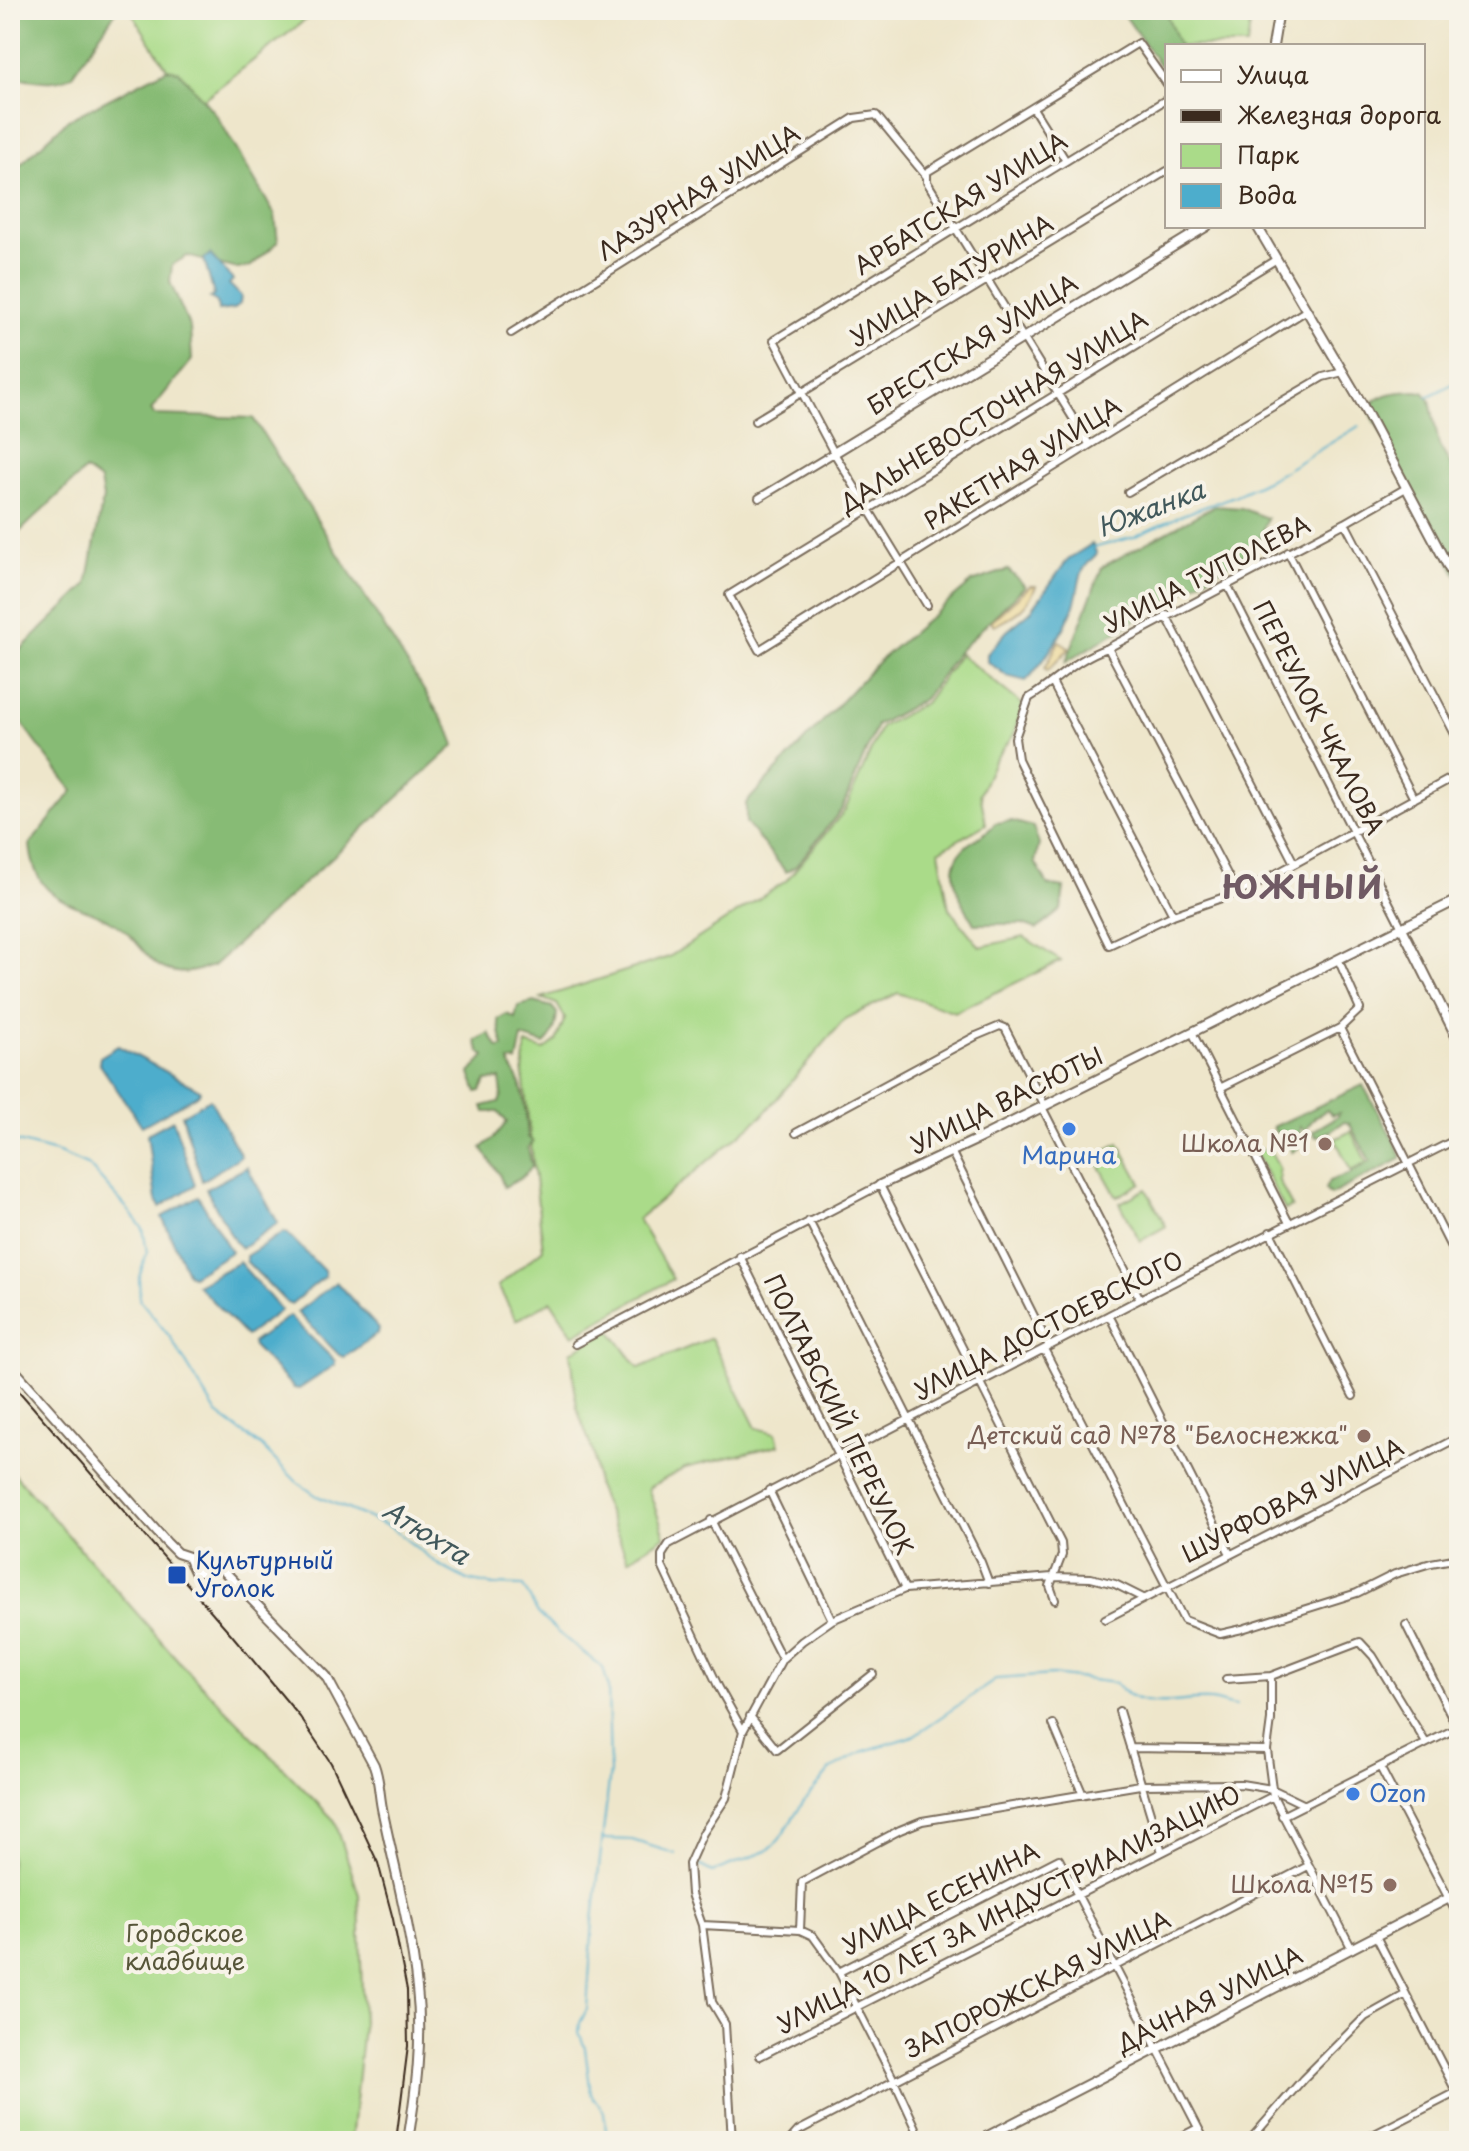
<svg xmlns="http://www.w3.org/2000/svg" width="1469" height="2151" font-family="'Playpen Sans',sans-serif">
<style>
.green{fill:#aadb89;stroke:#728254;stroke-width:2}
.forest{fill:#87bb75;stroke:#61724a;stroke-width:2}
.sand{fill:#eeda9e;stroke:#94825e;stroke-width:2}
.water{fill:#4dadcc;stroke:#446c75;stroke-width:2}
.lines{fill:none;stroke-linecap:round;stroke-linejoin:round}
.stream{stroke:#4dadcc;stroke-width:2}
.minor-casing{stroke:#7a6c5b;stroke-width:10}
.tertiary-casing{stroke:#7a6c5b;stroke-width:12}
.minor{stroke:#fff;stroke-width:6}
.tertiary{stroke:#fff;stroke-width:8}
.rail{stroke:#3b2a1e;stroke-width:2}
.shop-dot{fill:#3f7fe0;stroke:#f7f3e8;stroke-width:3}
.education-dot{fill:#8d6e63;stroke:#f7f3e8;stroke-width:3}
.transit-dot{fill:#1a4fb4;stroke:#f7f3e8;stroke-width:3}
.labels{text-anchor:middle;stroke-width:8;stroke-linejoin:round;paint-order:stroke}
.street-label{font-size:24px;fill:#3b2a1e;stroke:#f7f3e8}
.education-label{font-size:24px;fill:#785e54;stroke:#f7f3e8;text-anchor:end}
.shop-label{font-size:24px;fill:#366cbe;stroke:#f7f3e8}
.transit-label{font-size:24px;fill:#164399;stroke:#f7f3e8;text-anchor:start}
.park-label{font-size:24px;fill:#575639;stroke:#f7f3e8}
.water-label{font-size:26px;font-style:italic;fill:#41585b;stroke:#f7f3e8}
.district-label{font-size:32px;font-weight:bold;letter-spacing:2px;fill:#705a64;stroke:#f7f3e8}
</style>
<rect width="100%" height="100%" fill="#f7f3e8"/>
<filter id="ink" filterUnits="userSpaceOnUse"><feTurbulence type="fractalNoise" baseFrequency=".0125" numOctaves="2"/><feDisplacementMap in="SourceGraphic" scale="16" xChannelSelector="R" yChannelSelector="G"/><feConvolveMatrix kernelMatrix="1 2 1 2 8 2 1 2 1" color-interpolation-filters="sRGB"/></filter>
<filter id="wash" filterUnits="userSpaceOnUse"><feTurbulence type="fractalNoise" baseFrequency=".006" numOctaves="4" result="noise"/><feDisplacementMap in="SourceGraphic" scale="32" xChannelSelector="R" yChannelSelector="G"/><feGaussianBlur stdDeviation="1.8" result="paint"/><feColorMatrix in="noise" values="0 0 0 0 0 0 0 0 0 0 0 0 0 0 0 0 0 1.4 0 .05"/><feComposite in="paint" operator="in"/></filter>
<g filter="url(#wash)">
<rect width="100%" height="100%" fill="#eee6cb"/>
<path class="green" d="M130 10H318L192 108Z
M1159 10H1252L1247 46H1180Z
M960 654 1023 705 1013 736 994 761 980 793 986 824 939 851 949 909 980 947 1024 937 1061 961 955 1012 898 993 845 1019 762 1116 638 1219 673 1279 573 1335 551 1301 516 1320 498 1286 543 1249 523 1073 526 1044 544 1050 556 1041 565 1018 557 1004 541 998 669 957 786 881 845 810 881 727 926 702Z
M1351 1131 1367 1163 1351 1171 1335 1139Z
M1119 1143 1141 1183 1117 1197 1094 1156Z
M1254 1149 1270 1150 1280 1170 1278 1172 1280 1177 1278 1179 1292 1207 1285 1210Z
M1146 1189 1166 1226 1140 1241 1120 1203Z
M610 1330 639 1368 711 1338 756 1428 776 1433 779 1445 685 1468 648 1488 665 1536 628 1560 597 1486 594 1455 577 1408 571 1352Z
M10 1469 184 1667 335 1821 359 1895 363 2026 351 2141H10Z"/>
<path class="forest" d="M10 10H117L72 75C51 88 33 76 10 79Z
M1121 10H1165L1179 46H1167V76Z
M167 69 179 71 217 116 275 215 278 242 251 266 238 269 187 256 172 265 170 282 190 328 192 360 151 410 154 415 253 418 450 732 455 745 213 966C196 971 182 976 165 969 149 963 138 941 124 930 84 899 35 911 30 844L73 791 10 708V660L87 585 103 498 100 481 85 470 10 541V174L68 120Z
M1416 391 1423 392 1430 400 1439 445 1459 479V579L1369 410C1374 392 1400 392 1416 391Z
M1214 506 1241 508 1267 518 1257 547 1066 662 1102 567Z
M1008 570 1025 586 959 651 924 699 877 725 842 809 796 866 786 872 746 823V803L880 660 972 582Z
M1012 821 1033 827 1039 844 1035 862 1048 885 1064 888 1061 910 1037 929 1023 924H974C960 897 939 866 970 843 979 836 989 833 995 823Z
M534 1002 552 1007 557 1013C556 1025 554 1036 544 1044L522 1037 517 1062 509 1061C511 1071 518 1075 520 1084 526 1101 526 1119 528 1137L533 1142 528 1147 532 1167 520 1179 504 1187 499 1174 482 1148 494 1138 507 1122 498 1112H485L483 1106 499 1102 502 1095 500 1079 486 1081 481 1091 477 1092 470 1073 485 1056 480 1052 476 1041 489 1033 498 1048 503 1047 498 1019 507 1014 515 1018 518 1006Z
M1363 1085 1401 1154V1159L1330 1195 1325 1189 1329 1181 1349 1174 1370 1161 1349 1123 1344 1122 1331 1131 1316 1137 1313 1131 1338 1116 1339 1113 1332 1115 1327 1110 1315 1117 1305 1130 1300 1127 1299 1148 1292 1152 1283 1132 1276 1133 1273 1127Z"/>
<path class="sand" d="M1030 586H1036C1028 607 1014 617 994 625L991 621Z
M1059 641 1070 648 1047 671 1045 668Z"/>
<path class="water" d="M210 254 233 280 229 284 241 296 240 304 233 309 218 311 217 302 210 298 214 295 204 259Z
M1092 544 1097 554C1073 575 1083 584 1072 611 1062 635 1047 657 1030 677L1026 681 1007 676 987 661V654L1007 631 1030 612 1068 559Z
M118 1046 200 1090 199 1094 142 1126 99 1063 100 1057Z
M210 1099 241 1156 202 1181 182 1115Z
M173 1120 195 1185 160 1207 156 1200 147 1134Z
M247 1167 278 1223 241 1248 235 1242 206 1189Z
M198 1196 231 1252 192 1276 188 1274 162 1217Z
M284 1232 287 1233 324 1271 325 1276 291 1304 287 1303 246 1261V1256Z
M239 1262 281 1310 246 1336 197 1285Z
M336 1282 379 1329 378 1333 344 1357 339 1355 297 1312Z
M289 1316 335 1361V1365L299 1389 294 1388 253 1346 252 1343Z"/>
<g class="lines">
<path class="stream" d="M1427 397 1459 381
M1093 548 1134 537 1182 515 1237 495 1276 476 1359 426
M10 1140 59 1153 89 1166 126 1207 143 1229 147 1252 139 1277 140 1300 170 1337 217 1414 262 1447 297 1482 317 1496 390 1527 439 1565 467 1580 493 1585 523 1586 538 1613 556 1631 603 1668 608 1685 610 1772 593 1920 587 2009 580 2023 579 2032 585 2048 591 2094 604 2112 607 2141
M604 1839 632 1840 676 1854
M699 1865 712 1872 767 1851 779 1840 804 1801 830 1770 861 1752 913 1736 997 1679 1053 1675 1115 1683C1141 1714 1176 1698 1211 1700 1220 1701 1228 1705 1236 1706"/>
</g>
</g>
<g filter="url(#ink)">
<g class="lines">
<defs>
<path id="minor" d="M1033 108 1066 161
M1277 259 729 595 759 650 1307 310
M511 333 854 118 876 115 927 177
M755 421 1167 171
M1089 444 927 182V172L1138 43 1167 84
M1406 488 1345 523 1108 648C1076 658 1056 682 1029 698L1015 738 1018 759 1109 945 1173 915 1250 888 1459 774
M1128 492 1323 377 1343 372
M759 498 834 453
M1345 523 1459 742
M1288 552 1414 799
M1227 584 1402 928
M927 605 834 453 774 340 1167 99
M1166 615 1294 863
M1108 648 1237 893
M1053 684 1173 915
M1340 1028 1459 1263
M1192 1032 1289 1223
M1220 1088 1340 1028 1360 1009 1338 959
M1042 1107 1140 1299
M796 1133 976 1036 1000 1026 1005 1028 1045 1106
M951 1151 1049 1346
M809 1221 981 1562 989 1583
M1270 1232 1353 1396
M740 1256 905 1589
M1109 1315 1230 1554
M575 1344 880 1185 1061 1543 1062 1555 1050 1586 1055 1600
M1044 1349 1184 1620 1220 1634 1242 1629 1357 1593 1395 1574 1431 1563 1459 1558
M769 1490 832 1620
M711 1520 782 1659
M1105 1619 1459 1437
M1406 1625 1459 1731
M1271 1676V1720L1267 1750 1273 1796 1352 1949
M1226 1679 1271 1676 1360 1642 1373 1656 1426 1743
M1119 1711 1162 1852
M750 1716 777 1750 873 1674
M1053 1724 1083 1795
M743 1731 719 1688 662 1566V1555L669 1544 1140 1299 1459 1138
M1130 1748 1267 1750
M1380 1767 1459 1918
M1282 1816 1459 1727
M702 1925 800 1930 813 1936 839 1972 894 2080 922 2141
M800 1930 802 1882 900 1830 922 1821 1140 1785 1241 1784 1272 1789 1305 1805
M1376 1936 1459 2097
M839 1972 1059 1859 1205 2141
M760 2056 1273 1796
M1385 2129 1391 2141
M732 2141 725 2024 712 2002 702 1925 691 1894 689 1864 703 1833 726 1798 743 1731 782 1659 802 1641 832 1620 905 1589 1052 1577 1091 1578 1115 1584 1143 1598
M789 2141 798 2131 1308 1866
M1173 2141 1198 2128
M1249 2141 1303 2079 1365 2017 1406 1994
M1361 2141 1459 2091"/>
<path id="tertiary" d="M1273 46 1279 10
M1257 226 1363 406 1459 587
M834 453 1207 226
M1402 928 1459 1042
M880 1185 978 1139 1459 899
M10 1365 166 1542 177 1553 195 1559
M188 1557 195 1572H201L205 1567 201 1559H195L191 1564
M204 1561 222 1569 326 1676 374 1765C380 1781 379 1797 383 1813 395 1871 411 1929 417 1988 423 2039 416 2091 408 2141
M978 2141 1459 1893"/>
</defs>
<use href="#minor" class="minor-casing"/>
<use href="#tertiary" class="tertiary-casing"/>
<use href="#minor" class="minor"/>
<use href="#tertiary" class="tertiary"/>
<path class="rail" d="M10 1381 231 1634 300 1717 331 1763 378 1863 393 1919 407 1990 408 2046 396 2141"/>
</g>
</g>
<g class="shop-dot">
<circle cx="1069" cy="1129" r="8"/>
<circle cx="1353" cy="1794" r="8"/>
</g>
<g class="education-dot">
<circle cx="1325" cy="1144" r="8"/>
<circle cx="1364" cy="1436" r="8"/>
<circle cx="1390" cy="1885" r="8"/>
</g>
<rect class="transit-dot" x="167" y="1565" width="20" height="20" rx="4"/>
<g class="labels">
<g class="street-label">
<text transform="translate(699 193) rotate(-32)" y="8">ЛАЗУРНАЯ УЛИЦА</text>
<text transform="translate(961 204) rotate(-32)" y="8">АРБАТСКАЯ УЛИЦА</text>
<text transform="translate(952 281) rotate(-31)" y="8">УЛИЦА БАТУРИНА</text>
<text transform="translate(973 345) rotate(-32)" y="8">БРЕСТСКАЯ УЛИЦА</text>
<text transform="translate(994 412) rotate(-32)" y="8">ДАЛЬНЕВОСТОЧНАЯ УЛИЦА</text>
<text transform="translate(1023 464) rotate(-32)" y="8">РАКЕТНАЯ УЛИЦА</text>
<text transform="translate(1207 575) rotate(-27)" y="8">УЛИЦА ТУПОЛЕВА</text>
<text transform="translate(1318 718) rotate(63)" y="8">ПЕРЕУЛОК ЧКАЛОВА</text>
<text transform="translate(1007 1101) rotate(-26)" y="8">УЛИЦА ВАСЮТЫ</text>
<text transform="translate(1049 1326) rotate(-27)" y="8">УЛИЦА ДОСТОЕВСКОГО</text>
<text transform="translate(838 1415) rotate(64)" y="8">ПОЛТАВСКИЙ ПЕРЕУЛОК</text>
<text transform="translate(1293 1501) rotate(-27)" y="8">ШУРФОВАЯ УЛИЦА</text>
<text transform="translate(941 1899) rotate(-27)" y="8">УЛИЦА ЕСЕНИНА</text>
<text transform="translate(1009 1910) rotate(-27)" y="8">УЛИЦА 10 ЛЕТ ЗА ИНДУСТРИАЛИЗАЦИЮ</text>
<text transform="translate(1038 1985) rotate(-27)" y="8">ЗАПОРОЖСКАЯ УЛИЦА</text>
<text transform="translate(1210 2000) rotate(-27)" y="8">ДАЧНАЯ УЛИЦА</text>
</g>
<g class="education-label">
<text x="1309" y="1152">Школа №1</text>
<text x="1348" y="1444">Детский сад №78 "Белоснежка"</text>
<text x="1374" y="1893">Школа №15</text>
</g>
<g class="shop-label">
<text x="1069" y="1164">Марина</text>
<text x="1369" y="1802" text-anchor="start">Ozon</text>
</g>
<g class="transit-label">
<text x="195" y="1569">Культурный<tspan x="195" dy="28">Уголок</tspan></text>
</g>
<g class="park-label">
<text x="185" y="1942">Городское<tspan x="185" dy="28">кладбище</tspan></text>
</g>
<g class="water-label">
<text transform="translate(1151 509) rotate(-21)" y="9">Южанка</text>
<text transform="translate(426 1533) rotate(32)" y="9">Атюхта</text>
</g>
<g class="district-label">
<text x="1303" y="899">ЮЖНЫЙ</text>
</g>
</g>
<rect width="1469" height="2151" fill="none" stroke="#f7f3e8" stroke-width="40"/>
<rect x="1165" y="44" width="260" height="184" fill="#f7f3e8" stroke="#aca397" stroke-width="2"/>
<rect x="1181" y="70" width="40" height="12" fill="#ffffff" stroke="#aca397" stroke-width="2"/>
<text x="1237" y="84" font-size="24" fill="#3b2a1e">Улица</text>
<rect x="1181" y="110" width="40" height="12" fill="#3b2a1e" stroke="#aca397" stroke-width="2"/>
<text x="1237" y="124" font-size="24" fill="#3b2a1e">Железная дорога</text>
<rect x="1181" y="144" width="40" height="24" fill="#aadb89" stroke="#aca397" stroke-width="2"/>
<text x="1237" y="164" font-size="24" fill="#3b2a1e">Парк</text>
<rect x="1181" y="184" width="40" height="24" fill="#4dadcc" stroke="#aca397" stroke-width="2"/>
<text x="1237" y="204" font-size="24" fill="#3b2a1e">Вода</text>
</svg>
